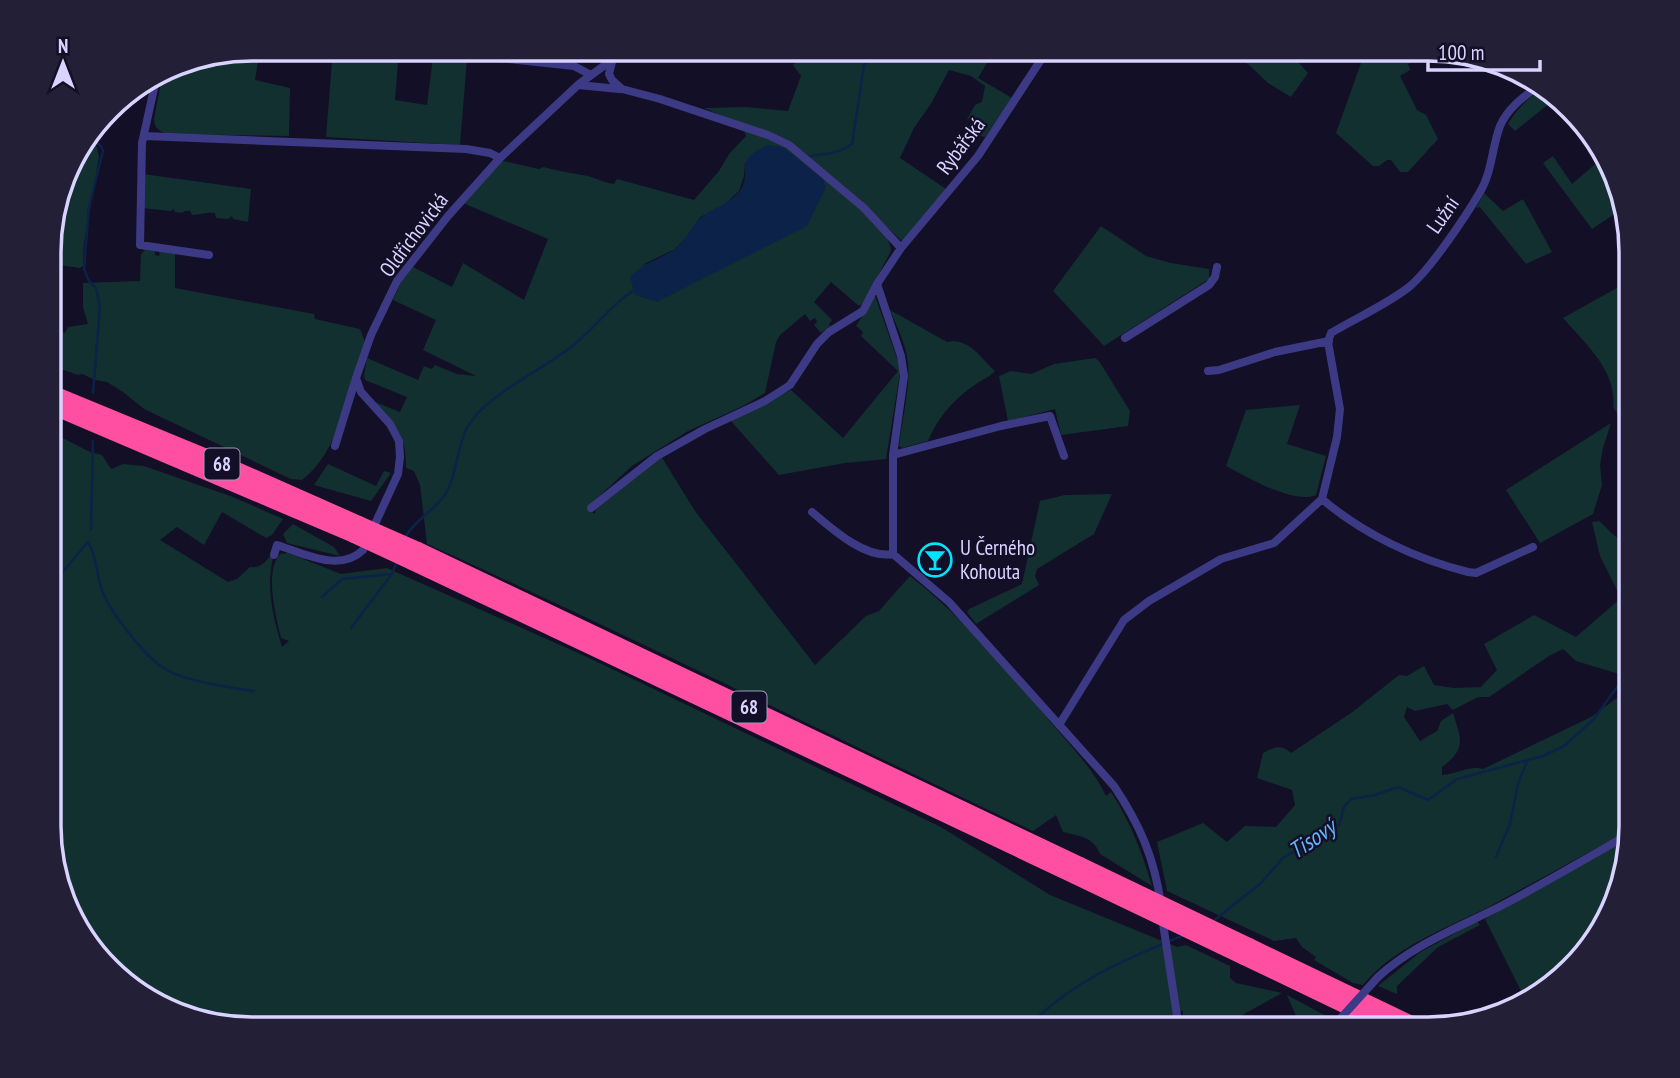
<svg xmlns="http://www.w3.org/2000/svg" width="1680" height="1078" font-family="'PT Sans Narrow',sans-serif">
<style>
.green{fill:#12302f;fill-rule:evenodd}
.water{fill:#0c2248}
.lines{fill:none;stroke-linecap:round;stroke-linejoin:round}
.stream{stroke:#0c2248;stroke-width:2.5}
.street{stroke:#3d3a85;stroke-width:8}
.highway{stroke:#ff4fa3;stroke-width:16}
.street-bridge{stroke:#3d3a85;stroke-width:8}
.highway-bridge{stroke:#ff4fa3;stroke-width:16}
.labels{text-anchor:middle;stroke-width:5;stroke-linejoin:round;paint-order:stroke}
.shield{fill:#130f26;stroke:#9e99be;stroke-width:2}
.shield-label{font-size:19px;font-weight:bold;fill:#d9d4ff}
.street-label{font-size:21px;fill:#d9d4ff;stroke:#130f26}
.poi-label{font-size:21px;fill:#d9d4ff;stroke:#130f26;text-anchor:start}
.water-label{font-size:23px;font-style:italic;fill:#62b6ff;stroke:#130f26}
.rim{fill:none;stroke:#d9d4ff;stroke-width:3.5}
</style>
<rect width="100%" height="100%" fill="#130f26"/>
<path class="green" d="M252 49H260L255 80 290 88 289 136 168 134C159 131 154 128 154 119L163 72 175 64Z
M333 49 399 51 395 100 427 105 433 57 467 59 460 145 326 137Z
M811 49H995L978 78 1012 98 985 137 981 136 973 121 967 119 975 105 982 102 985 86 971 76 949 70 932 102 914 128 900 158 946 189 902 241 874 215 872 223C881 227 891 241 891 251L863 304 859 306 831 282 814 302 832 320 829 324 830 326 821 333 814 325 817 322 815 318 810 321 805 314 780 335 776 342 765 393 743 406 688 431 632 466 586 508 595 514 596 508 661 456 695 511 815 665 866 616 879 611 910 576C963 617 1005 669 1048 719 1068 743 1093 768 1106 796L1111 792C1130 821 1142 852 1152 886L1100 854C1094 837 1079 836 1063 832L1056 815 1033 831C831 736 631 636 427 544L420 485 414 471 406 468C406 429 395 430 375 402L400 412 407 397 365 380 364 375 367 358 418 380 424 366 432 369 435 365 457 374 476 376 423 350 436 320 393 300 401 282 413 267 452 287 463 263 524 300 548 239 463 203 498 164 503 161 539 169 543 167C556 170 569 173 582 175 594 176 602 183 614 184L617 179 694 200 719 171 729 154 746 136 742 124 704 108 746 107 788 111 801 76 793 65ZM745 163 807 226 642 265 675 249 689 235 700 217 722 207 739 191 744 176Z
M1232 49H1294L1291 54 1308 73 1291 97 1268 83Z
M1366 49H1429L1408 64 1410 70 1400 76 1417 110 1426 115 1438 139 1408 172H1400L1391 160H1387L1379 166H1373L1336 133Z
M1544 87 1555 99 1515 131 1508 124C1516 109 1530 97 1544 87Z
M87 141 97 147 99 157 84 243 83 266 80 268 51 264V226L70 162Z
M1553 156 1572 184 1601 159C1608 177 1614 195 1613 215L1592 229 1543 163Z
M143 174 251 189 248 222 233 219 232 216 228 219 216 218 215 213C206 212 201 215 192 215L190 211H185L182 213 175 212 174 209 170 211 142 208Z
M1484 193 1503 211 1523 199 1552 252 1526 264 1480 207 1476 208Z
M1101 226 1146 256 1171 263 1209 269V279L1104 346 1053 291Z
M145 250 155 251V255L159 256 160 251 175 254V288L314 314 315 319 360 329 365 342C352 384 339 453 302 480L291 479 144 409 123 392 107 382 95 380 82 374 78 375 64 370H51V328L65 333 68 327 88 324 83 307V283L140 281 141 254Z
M1631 280V434L1613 407C1618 372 1584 342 1563 318Z
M875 296 898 361 900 373 886 459 845 463 779 475 730 420 791 390 843 438 898 371 861 336 863 332 856 326Z
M890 310 947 342C968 337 981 358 995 371 990 377 983 379 976 384 953 400 939 416 928 441L902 448 899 446C902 419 910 390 908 363 906 344 897 327 890 310Z
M1095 358 1099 361 1130 411 1128 426 1061 435 1055 409 1008 421 999 376 1011 371 1031 374 1054 364Z
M1300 405 1287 444 1326 456 1316 495C1294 505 1247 477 1226 466L1246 410Z
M1611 423 1603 448 1600 465 1602 485 1593 514 1540 543 1506 490Z
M51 432 90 452 102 455 111 469 123 464 144 466 233 497 283 519 272 535 266 538 222 512 204 545 177 527 160 540 228 582 237 579 250 567C260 569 266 561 271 555L273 557C266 590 273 616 282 647L289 641 281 638C276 617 264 572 280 554L288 553 341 574 387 568 587 657 941 827 1050 895 1177 947 1186 945 1230 966V978L1236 983 1282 993 1217 1029H1183V1010L1172 1017 1174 1029H252L140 995 83 938 51 852Z
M328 464 376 486 384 471 391 473 371 501 314 485Z
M1112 494 1094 534 1037 569 1035 576 1039 585 976 624 967 612 969 609 1022 584 1040 501 1065 495Z
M1599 521 1631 551V829C1586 854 1540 879 1494 904 1449 928 1397 944 1363 985L1353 983 1314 960 1316 957 1302 947 1296 938 1274 941 1167 891 1157 842 1203 823 1227 842 1245 826 1276 827 1295 805 1292 790 1257 778 1263 753C1275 747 1281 744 1291 753L1351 713 1399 675 1407 676 1424 666 1434 685 1454 688 1481 687 1497 670 1484 644 1534 615 1576 637 1621 598 1600 556 1592 522ZM1563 649 1576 661 1619 674 1621 695 1591 717 1483 769C1469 765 1457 774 1442 775V767C1467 749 1461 739 1453 713L1441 721 1437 731 1420 741 1404 717 1407 707 1415 711 1447 704 1453 710 1478 697H1489L1549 656Z
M293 524 334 547 340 556 287 543 283 534Z
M1631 837 1597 938 1527 1003 1485 919Z
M1477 921 1480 925 1438 947 1397 986V994L1378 986 1419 953Z
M1287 995 1332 1019 1324 1029H1290L1299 1023Z"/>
<path class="water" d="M767 145 783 147 823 179 826 187 807 226 657 302 635 295 630 277C646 261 659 260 675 249 687 240 693 222 703 216 715 207 729 204 739 192 755 170 730 163 767 145Z"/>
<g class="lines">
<path class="stream" d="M89 138 101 146 103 151 89 207 84 269 89 281 96 288 100 307 93 393
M806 157C824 153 837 155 852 144L864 65 879 49
M91 529 93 441
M405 538C410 525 435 509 445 495 457 476 456 449 467 428 486 393 545 370 576 343 597 325 613 303 636 289
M51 586 88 542C98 558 96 576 103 593 112 614 145 657 165 669 187 682 228 687 254 691
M322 597 342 579 392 574 397 561
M351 628 391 575
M1496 857 1510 824 1518 784 1527 761
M1212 922 1261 883 1283 858 1339 825 1344 807 1351 799 1375 795 1398 787 1428 800 1457 779 1543 756 1564 746 1593 720 1631 668
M1026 1029C1069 982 1126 959 1184 935"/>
<path class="street" d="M414 49 574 66 591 75
M1048 49 978 156 901 248 877 284 901 356 904 376 893 455V554L949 602 1114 786C1140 825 1154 857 1161 904
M612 62 609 74 612 80 622 89 660 99 768 135 789 145 864 208 901 248
M157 75 142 143 140 245 209 255
M578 85 619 89
M145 136 466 149 490 153 500 158
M1125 338 1209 285 1215 277 1217 267
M1208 371 1219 370 1275 352 1329 341
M335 446 356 378
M893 455 1001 426 1050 416 1064 456
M1322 499C1363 534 1416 559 1468 572L1476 573 1533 547
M591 508 657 456 705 429 765 401 790 385 817 344 829 332 863 311 877 284
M812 512C832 529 865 559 893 554
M274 555 277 545C303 553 340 573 363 550L398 474 400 457 399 441 390 424 361 392 356 378 371 335 397 281 448 216 500 158 579 84 627 49
M1059 725 1124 620 1149 601 1221 559 1274 543 1322 499 1337 437 1340 409 1328 342 1331 333C1356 318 1386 305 1409 287 1430 270 1466 216 1480 192 1492 172 1492 147 1500 126 1508 107 1526 95 1541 84
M1162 917 1179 1029
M1378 977C1413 945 1457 928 1499 907 1543 884 1587 858 1631 833"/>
<path class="highway" d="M51 393 228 466 359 524
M51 406 354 535
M418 550 1080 865
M412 562 1075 876
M1249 946 1422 1029
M1244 957 1394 1029"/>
<path class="street-bridge" d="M1331 1029 1378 977"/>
<path class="highway-bridge" d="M359 524 418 550
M354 535 412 562
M1080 865 1249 946
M1075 876 1244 957"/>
</g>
<defs>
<symbol id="bar-ring" viewBox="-11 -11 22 22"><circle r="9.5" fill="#130f26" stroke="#00e5ff" stroke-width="1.5"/><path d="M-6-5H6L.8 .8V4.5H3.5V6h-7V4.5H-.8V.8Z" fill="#00e5ff"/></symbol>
</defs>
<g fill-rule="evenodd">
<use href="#bar-ring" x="916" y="541" width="38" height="38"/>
</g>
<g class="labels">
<g class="shield">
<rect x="204.5" y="448.5" width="35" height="31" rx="5"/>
<rect x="731.5" y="691.5" width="35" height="31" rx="5"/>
</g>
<g class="shield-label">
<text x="222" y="471">68</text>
<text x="749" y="714">68</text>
</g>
<g class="street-label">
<text transform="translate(961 146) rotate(-53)" y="7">Rybářská</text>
<text transform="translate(1443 215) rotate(-55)" y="7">Lužní</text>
<text transform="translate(414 235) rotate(-53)" y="7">Oldřichovická</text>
</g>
<g class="poi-label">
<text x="960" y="555">U Černého<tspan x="960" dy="24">Kohouta</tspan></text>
</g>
<g class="water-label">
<text transform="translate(1312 839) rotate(-34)" y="8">Tisový</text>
</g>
</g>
<path d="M0 0H1680V1078H0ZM252 61H1428A191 191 0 0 1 1619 252V826A191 191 0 0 1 1428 1017H252A191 191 0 0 1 61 826V252A191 191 0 0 1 252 61Z" fill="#231f37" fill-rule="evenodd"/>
<path class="rim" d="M252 61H1428A191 191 0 0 1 1619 252V826A191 191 0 0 1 1428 1017H252A191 191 0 0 1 61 826V252A191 191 0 0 1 252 61Z"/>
<g transform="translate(63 63)" stroke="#130f26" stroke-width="5" paint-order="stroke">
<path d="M0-5L12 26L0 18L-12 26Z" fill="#d9d4ff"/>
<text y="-10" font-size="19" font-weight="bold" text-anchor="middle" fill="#d9d4ff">N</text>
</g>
<path d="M1428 60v10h112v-10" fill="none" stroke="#d9d4ff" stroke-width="3.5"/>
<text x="1438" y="60" font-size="21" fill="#d9d4ff" stroke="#130f26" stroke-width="5" paint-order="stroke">100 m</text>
</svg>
